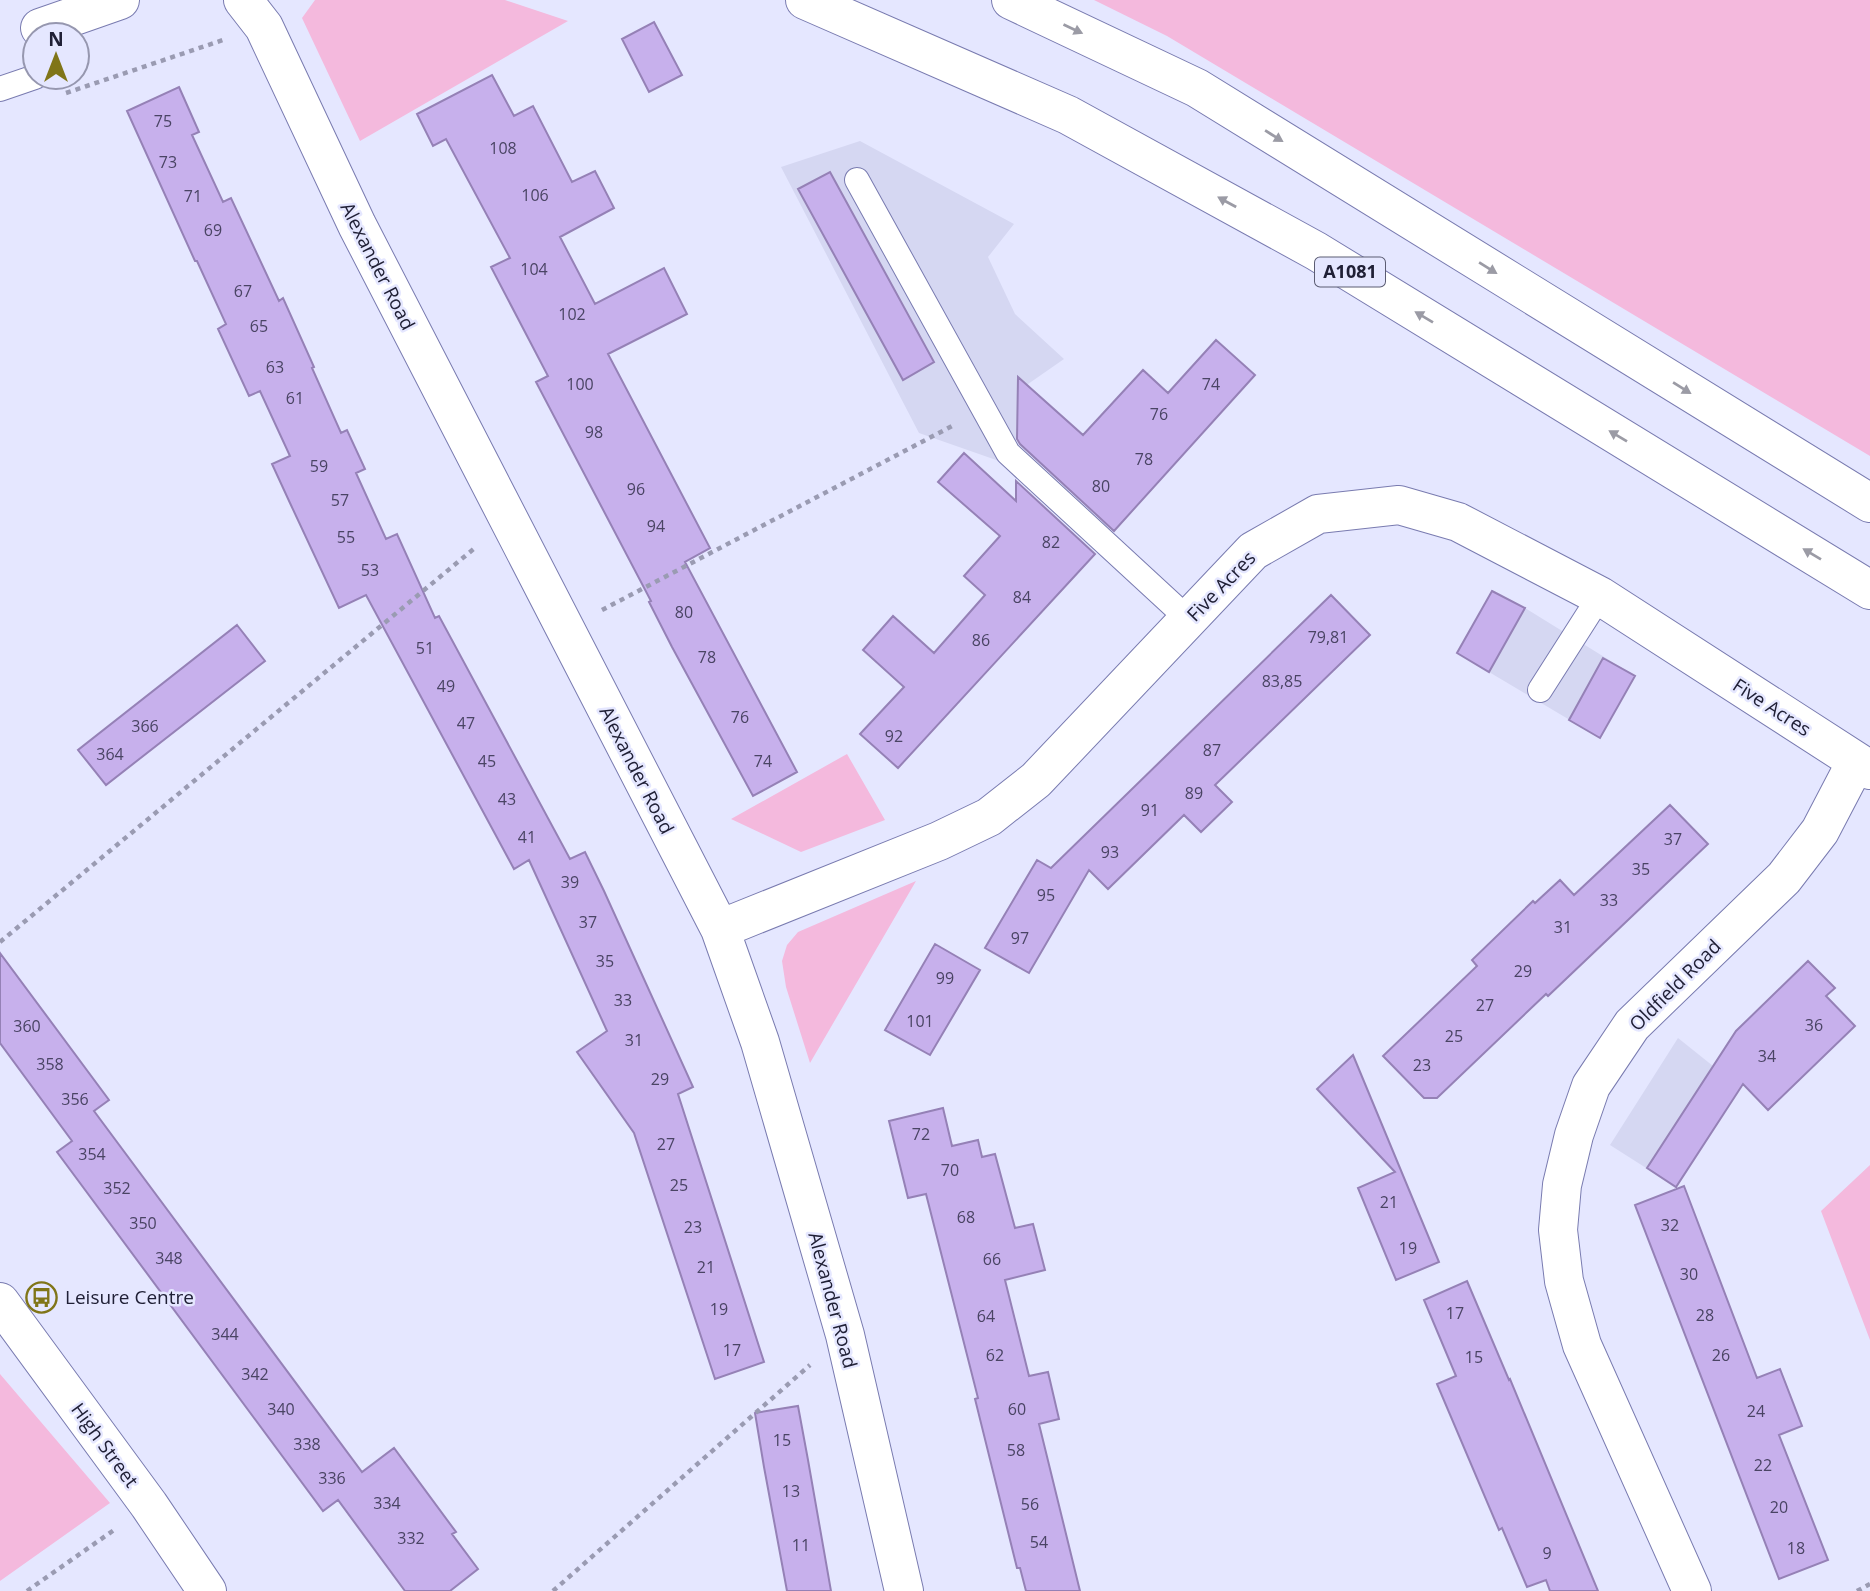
<svg xmlns="http://www.w3.org/2000/svg" width="1870" height="1591" font-family="'Open Sans',sans-serif">
<style>
.built{fill:#d5d7f2}
.green{fill:#f4b9dd}
.building{fill:#c7b0ec;stroke:#9581b6;stroke-width:2}
.lines{fill:none;stroke-linecap:round;stroke-linejoin:round}
.service-casing{stroke:#797bb0;stroke-width:26}
.minor-casing{stroke:#797bb0;stroke-width:40}
.tertiary-casing{stroke:#797bb0;stroke-width:40}
.primary-casing{stroke:#797bb0;stroke-width:40}
.path{stroke:#9a9bb2;stroke-width:4.5;stroke-dasharray:5 5;stroke-linecap:butt}
.service{stroke:#fff;stroke-width:24}
.minor{stroke:#fff;stroke-width:38}
.tertiary{stroke:#fff;stroke-width:38}
.primary{stroke:#fff;stroke-width:38}
.oneway{fill:#9b9ba5}
.labels{text-anchor:middle;stroke-width:5;stroke-linejoin:round;paint-order:stroke}
.number-label{font-size:16px;fill:#4a4464}
.shield{fill:#e5e7ff;stroke:#5b5c72;stroke-width:2}
.shield-label{font-size:18px;font-weight:bold;fill:#202036}
.street-label{font-size:19px;fill:#202036;stroke:#e5e7ff}
.poi-label{font-size:19px;fill:#202036;stroke:#e5e7ff;text-anchor:start}
</style>
<rect width="100%" height="100%" fill="#e5e7ff"/>
<path class="built" d="M860 141 1014 224 988 257 1015 314 1064 359 1018 391 1016 445 999 461 919 433 781 167Z
M1492 591 1525 608 1635 676 1600 738 1457 653Z
M1678 1038 1713 1066 1676 1187 1610 1145Z"/>
<path class="green" d="M315 0H505L568 21 360 141 302 18Z
M1094 0H1870V456L1167 36Z
M847 754 885 820 801 852 731 819Z
M916 881 810 1063 786 987 782 961 787 945 798 932Z
M1870 1165V1340L1821 1211Z
M0 1374 110 1503 0 1581Z"/>
<path class="building" d="M654 22 682 75 649 92 622 39Z
M492 75 514 116 533 106 572 182 595 171 614 208 560 237 595 304 664 268 687 314 608 354 710 548 685 562 797 772 753 796 672 647 649 602 651 601 536 382 548 376 491 267 510 258 446 139 433 146 417 114Z
M179 87 199 132 192 135 223 202 231 198 279 301 283 298 314 367 312 368 341 433 347 430 365 469 356 473 386 539 397 534 435 618 439 616 570 859 585 852 604 891 693 1087 678 1094 764 1362 715 1379 634 1133 577 1052 607 1031 529 860 514 869 366 595 339 608 290 503 272 464 290 456 260 391 249 396 218 329 226 324 197 261H195L127 111Z
M830 172 934 362 903 380 798 189Z
M1216 340 1255 375 1114 531 1020 444 1017 439 1018 377 1083 435 1143 370 1168 393Z
M964 453 1016 501V481L1095 554 898 768 860 734 904 687 863 650 893 616 934 653 985 595 964 576 1000 536 938 482Z
M1492 591 1525 608 1489 672 1457 653Z
M1331 595 1370 635 1215 785 1232 802 1201 832 1184 815 1108 889 1089 870 1029 973 985 948 1037 860 1051 868Z
M237 625 265 661 106 785 78 750Z
M1603 658 1635 676 1600 738 1569 720Z
M1670 805 1708 844 1548 996 1546 994 1437 1098H1424L1383 1056 1477 966 1472 960 1533 901 1535 903 1560 880 1574 895Z
M935 944 980 970 930 1055 885 1030Z
M0 953 109 1100 94 1111 362 1472 394 1448 456 1532 452 1534 478 1569 450 1591H405L338 1500 323 1511 57 1152 72 1141 0 1043Z
M1808 961 1835 988 1826 996 1855 1026 1768 1110 1743 1084 1676 1187 1647 1168 1736 1031Z
M1353 1055 1439 1262 1396 1280 1358 1188 1395 1172 1317 1089Z
M943 1108 952 1146 978 1140 982 1157 995 1154 1015 1228 1033 1224 1045 1270 1005 1280 1029 1376 1048 1372 1059 1419 1039 1424 1080 1591H1026L1020 1568H1017L975 1399 978 1398 926 1194 908 1198 889 1121Z
M1684 1186 1757 1378 1780 1369 1802 1426 1779 1435 1828 1560 1779 1579 1635 1205Z
M1467 1281 1509 1380 1510 1379 1598 1591H1550L1546 1580 1527 1587 1502 1528 1499 1530 1437 1384 1456 1376 1424 1300Z
M798 1406 808 1460 831 1591H787L764 1467 755 1413Z"/>
<g class="lines">
<defs>
<path id="service" d="M0 89 35 77
M857 180 1008 453 1188 619
M1540 690 1600 596"/>
<path id="minor" d="M243 0 264 27 357 225 720 929 760 1042 845 1335 904 1591
M40 28 120 0
M720 929 939 841 989 817 1036 780 1253 551 1318 514 1399 505 1458 522 1600 596 1870 770
M1692 1591 1582 1345 1564 1281 1558 1230 1562 1185 1574 1135 1591 1086 1632 1025 1784 878 1820 831 1856 762"/>
<path id="tertiary" d="M0 1302 149 1505 207 1591"/>
<path id="primary" d="M805 0 1068 115 1316 251 1870 590
M1011 0 1197 88 1870 503"/>
</defs>
<use href="#service" class="service-casing"/>
<use href="#minor" class="minor-casing"/>
<use href="#tertiary" class="tertiary-casing"/>
<use href="#primary" class="primary-casing"/>
<path class="path" d="M66 93 223 40
M602 610 954 425
M0 942 476 547
M27 1591 114 1530
M553 1591 810 1365
M1857 1591 1870 1584"/>
<use href="#service" class="service"/>
<use href="#minor" class="minor"/>
<use href="#tertiary" class="tertiary"/>
<use href="#primary" class="primary"/>
</g>
<defs><path id="oneway-solid" d="M-6-.8H1V-3.2L6.5 0L1 3.2V.8H-6Z" transform="scale(1.75)"/></defs>
<g class="oneway">
<use href="#oneway-solid" transform="translate(1073 29) rotate(25)"/>
<use href="#oneway-solid" transform="translate(1274 136) rotate(32)"/>
<use href="#oneway-solid" transform="translate(1227 202) rotate(-151)"/>
<use href="#oneway-solid" transform="translate(1488 268) rotate(32)"/>
<use href="#oneway-solid" transform="translate(1424 317) rotate(-149)"/>
<use href="#oneway-solid" transform="translate(1682 388) rotate(32)"/>
<use href="#oneway-solid" transform="translate(1618 436) rotate(-149)"/>
<use href="#oneway-solid" transform="translate(1812 554) rotate(-149)"/>
</g>
<defs>
<symbol id="bus-ring" viewBox="-11 -11 22 22"><circle r="9.5" fill="#e5e7ff" stroke="#807518" stroke-width="1.5"/><path d="M-5-6H5V4H4V6H2V4H-2V6H-4V4H-5ZM-3.5-4V0h7V-4ZM-3.5 1.2v1.5H-2V1.2ZM2 1.2v1.5H3.5V1.2Z" fill="#807518"/></symbol>
</defs>
<g fill-rule="evenodd">
<use href="#bus-ring" x="24" y="1280" width="35" height="35"/>
</g>
<g class="labels">
<g class="number-label">
<text x="163" y="127">75</text>
<text x="503" y="154">108</text>
<text x="168" y="168">73</text>
<text x="535" y="201">106</text>
<text x="193" y="202">71</text>
<text x="213" y="236">69</text>
<text x="534" y="275">104</text>
<text x="243" y="297">67</text>
<text x="572" y="320">102</text>
<text x="259" y="332">65</text>
<text x="275" y="373">63</text>
<text x="580" y="390">100</text>
<text x="1211" y="390">74</text>
<text x="295" y="404">61</text>
<text x="1159" y="420">76</text>
<text x="594" y="438">98</text>
<text x="1144" y="465">78</text>
<text x="319" y="472">59</text>
<text x="1101" y="492">80</text>
<text x="636" y="495">96</text>
<text x="340" y="506">57</text>
<text x="656" y="532">94</text>
<text x="346" y="543">55</text>
<text x="1051" y="548">82</text>
<text x="370" y="576">53</text>
<text x="1022" y="603">84</text>
<text x="684" y="618">80</text>
<text x="1328" y="643">79,81</text>
<text x="981" y="646">86</text>
<text x="425" y="654">51</text>
<text x="707" y="663">78</text>
<text x="1282" y="687">83,85</text>
<text x="446" y="692">49</text>
<text x="740" y="723">76</text>
<text x="466" y="729">47</text>
<text x="145" y="732">366</text>
<text x="894" y="742">92</text>
<text x="1212" y="756">87</text>
<text x="110" y="760">364</text>
<text x="487" y="767">45</text>
<text x="763" y="767">74</text>
<text x="1194" y="799">89</text>
<text x="507" y="805">43</text>
<text x="1150" y="816">91</text>
<text x="527" y="843">41</text>
<text x="1673" y="845">37</text>
<text x="1110" y="858">93</text>
<text x="1641" y="875">35</text>
<text x="570" y="888">39</text>
<text x="1046" y="901">95</text>
<text x="1609" y="906">33</text>
<text x="588" y="928">37</text>
<text x="1563" y="933">31</text>
<text x="1020" y="944">97</text>
<text x="605" y="967">35</text>
<text x="1523" y="977">29</text>
<text x="945" y="984">99</text>
<text x="623" y="1006">33</text>
<text x="1485" y="1011">27</text>
<text x="920" y="1027">101</text>
<text x="1814" y="1031">36</text>
<text x="27" y="1032">360</text>
<text x="1454" y="1042">25</text>
<text x="634" y="1046">31</text>
<text x="1767" y="1062">34</text>
<text x="50" y="1070">358</text>
<text x="1422" y="1071">23</text>
<text x="660" y="1085">29</text>
<text x="75" y="1105">356</text>
<text x="921" y="1140">72</text>
<text x="666" y="1150">27</text>
<text x="92" y="1160">354</text>
<text x="950" y="1176">70</text>
<text x="679" y="1191">25</text>
<text x="117" y="1194">352</text>
<text x="1389" y="1208">21</text>
<text x="966" y="1223">68</text>
<text x="143" y="1229">350</text>
<text x="1670" y="1231">32</text>
<text x="693" y="1233">23</text>
<text x="1408" y="1254">19</text>
<text x="169" y="1264">348</text>
<text x="992" y="1265">66</text>
<text x="706" y="1273">21</text>
<text x="1689" y="1280">30</text>
<text x="719" y="1315">19</text>
<text x="1455" y="1319">17</text>
<text x="1705" y="1321">28</text>
<text x="986" y="1322">64</text>
<text x="225" y="1340">344</text>
<text x="732" y="1356">17</text>
<text x="995" y="1361">62</text>
<text x="1721" y="1361">26</text>
<text x="1474" y="1363">15</text>
<text x="255" y="1380">342</text>
<text x="281" y="1415">340</text>
<text x="1017" y="1415">60</text>
<text x="1756" y="1417">24</text>
<text x="782" y="1446">15</text>
<text x="307" y="1450">338</text>
<text x="1016" y="1456">58</text>
<text x="1763" y="1471">22</text>
<text x="332" y="1484">336</text>
<text x="791" y="1497">13</text>
<text x="387" y="1509">334</text>
<text x="1030" y="1510">56</text>
<text x="1779" y="1513">20</text>
<text x="411" y="1544">332</text>
<text x="1039" y="1548">54</text>
<text x="801" y="1551">11</text>
<text x="1796" y="1554">18</text>
<text x="1547" y="1559">9</text>
</g>
<rect class="shield" x="1315" y="257.5" width="70" height="29" rx="5"/>
<g class="shield-label">
<text x="1350" y="278">A1081</text>
</g>
<g class="street-label">
<text transform="translate(378 266) rotate(63)" y="7">Alexander Road</text>
<text transform="translate(1221 586) rotate(-46)" y="7">Five Acres</text>
<text transform="translate(1772 707) rotate(33)" y="7">Five Acres</text>
<text transform="translate(637 770) rotate(63)" y="7">Alexander Road</text>
<text transform="translate(1675 985) rotate(-45)" y="7">Oldfield Road</text>
<text transform="translate(833 1300) rotate(75)" y="7">Alexander Road</text>
<text transform="translate(105 1445) rotate(54)" y="7">High Street</text>
</g>
<g class="poi-label">
<text x="65" y="1304">Leisure Centre</text>
</g>
</g>
<g transform="translate(56 56)"><circle r="33" fill="#e5e7ff" stroke="#9697af" stroke-width="2"/>
<path d="M0-5L12 26L0 18L-12 26Z" fill="#807518"/>
<text y="-10" font-size="19" font-weight="bold" text-anchor="middle" fill="#202036">N</text>
</g>
</svg>
